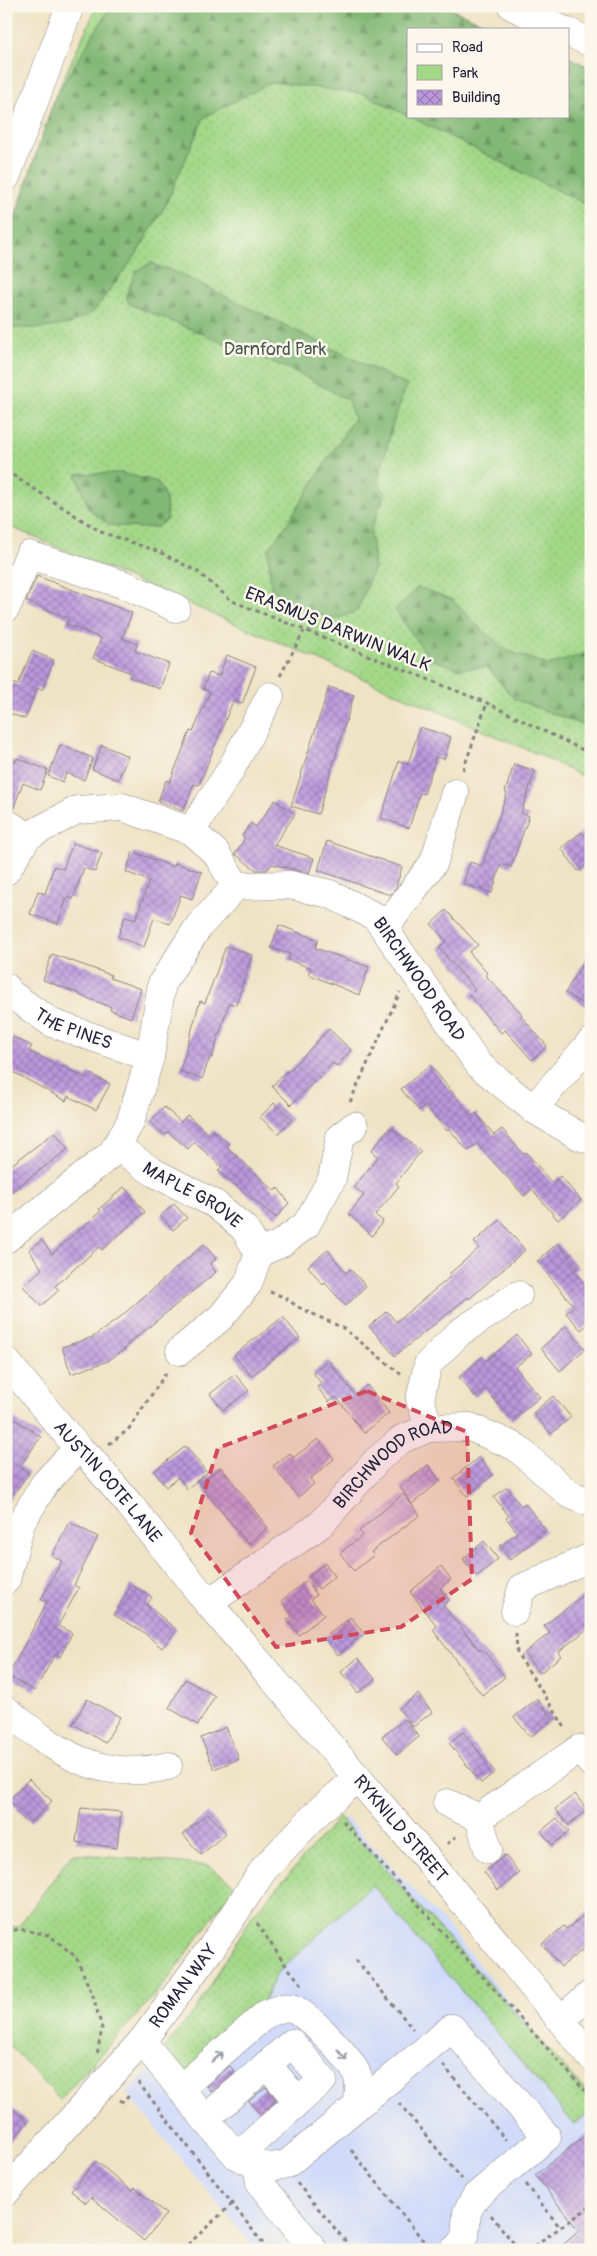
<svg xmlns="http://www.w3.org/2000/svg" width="597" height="2256" font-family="Pangolin,sans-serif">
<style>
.built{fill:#d0daf9}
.green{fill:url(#green-dots);stroke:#627d62}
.forest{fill:url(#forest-firs);stroke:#526d58}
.building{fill:url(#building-cross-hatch)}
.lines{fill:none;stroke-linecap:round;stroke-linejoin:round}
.minor-casing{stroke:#888280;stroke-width:29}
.highway-casing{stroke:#888280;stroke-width:29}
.path{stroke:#888280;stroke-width:3;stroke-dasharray:4 4;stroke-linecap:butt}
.minor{stroke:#fff;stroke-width:28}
.highway{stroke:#fff;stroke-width:28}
.oneway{stroke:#9c9ca7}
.marked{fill:#d1495b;fill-opacity:0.2;stroke:#d1495b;stroke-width:4;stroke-dasharray:10 6;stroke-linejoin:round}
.labels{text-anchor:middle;stroke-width:5;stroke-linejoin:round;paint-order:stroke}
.park-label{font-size:18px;fill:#495952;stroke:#fbf7ec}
.street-label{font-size:18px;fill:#22223b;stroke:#fbf7ec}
</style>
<defs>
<pattern id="green-dots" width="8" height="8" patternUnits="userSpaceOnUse" patternTransform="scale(1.25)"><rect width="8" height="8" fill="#a3d888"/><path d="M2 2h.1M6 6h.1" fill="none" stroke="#8cb976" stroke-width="1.8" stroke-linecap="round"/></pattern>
<pattern id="forest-firs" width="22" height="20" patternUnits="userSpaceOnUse" patternTransform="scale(1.25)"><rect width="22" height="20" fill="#82b874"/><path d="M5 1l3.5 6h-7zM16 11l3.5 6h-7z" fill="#6a9560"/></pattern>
<pattern id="building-cross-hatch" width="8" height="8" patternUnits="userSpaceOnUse" patternTransform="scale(1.25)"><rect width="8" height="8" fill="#bc97dd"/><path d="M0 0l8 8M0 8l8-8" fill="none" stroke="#987bb4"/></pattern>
</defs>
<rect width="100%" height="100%" fill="#fbf7ec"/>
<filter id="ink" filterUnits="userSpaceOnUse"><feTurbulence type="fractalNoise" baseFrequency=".02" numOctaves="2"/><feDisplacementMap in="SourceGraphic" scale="10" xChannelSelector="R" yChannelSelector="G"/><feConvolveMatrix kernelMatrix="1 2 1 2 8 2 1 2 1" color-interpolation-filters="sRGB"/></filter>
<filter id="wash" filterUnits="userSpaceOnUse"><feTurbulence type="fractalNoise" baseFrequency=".0096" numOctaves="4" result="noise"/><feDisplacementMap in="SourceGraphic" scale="20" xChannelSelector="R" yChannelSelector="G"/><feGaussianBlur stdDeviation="1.12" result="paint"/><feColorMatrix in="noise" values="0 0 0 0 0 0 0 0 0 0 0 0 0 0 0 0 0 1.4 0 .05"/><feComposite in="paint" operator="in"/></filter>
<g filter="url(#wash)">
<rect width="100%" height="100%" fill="#efe3c5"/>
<path class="built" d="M346 1818 446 1924 591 2102V2250H256L126 2092 170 2050 288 1880Z"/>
<path class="green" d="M97 6H443L498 29H408V116H568V57L591 68V781L540 755 6 525V245L55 97Z
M339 1817 591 2097V2111L574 2124 372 1885 277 1973 264 2001 187 2075 164 2049 197 2008 252 1916Z
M72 1854 126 1857 209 1866 235 1886 167 1981 60 2100 6 2041V1926L18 1927Z"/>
<path class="forest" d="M111 6H443L498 29H408V116L364 94 272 82 204 117 165 206 136 255 93 312 70 324 42 328H6V245L55 97Z
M568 57 591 68V207L409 116H568Z
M151 263 178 273 407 385 394 420 378 482 385 493 371 530 374 568 357 611 333 620 294 605 271 588 268 550 285 527 354 418 348 400 294 371 129 304 126 295 136 271Z
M121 473 158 482 166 499 167 519 157 527 140 528 109 525 89 509 76 474Z
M418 587 453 600 476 624 506 650 548 665 591 652V728L514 699 487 667 460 669 430 659 395 610Z"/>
<g id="blocks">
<path class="building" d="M37 576 132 613 122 638 137 644 135 651 169 664 160 689 129 677 131 673 93 658 101 638 66 624 68 618 26 601Z
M32 651 54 660 42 690 37 688 25 719 6 712V697L12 683 18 685Z
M227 655 256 667 242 704 233 701 199 785 194 784 183 811 158 801 166 780 170 782 190 731 193 732 210 692 203 689 209 673 219 676Z
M329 687 354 695 318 814 291 806Z
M420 727 451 737 444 759 436 757 424 794 420 793 409 828 381 818 399 761 408 764Z
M60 745 93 758 84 780 66 773 63 782 48 776Z
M102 745 128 756 118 780 92 769Z
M17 758 48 770 40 790 23 783 13 809 6 807V759L16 762Z
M514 764 535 771 521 813 529 816 511 867 501 864 492 893 463 884 470 862 482 866 507 793 505 792Z
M275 800 295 814 274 845 314 858 309 873 272 864 267 870H256L235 854 245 838 242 836 251 823 256 827Z
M582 832 591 843V861L578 871 561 848Z
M327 841 402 867 396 887 390 895 318 870Z
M73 843 102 853 95 872 84 868 73 899 67 897 58 924 30 914 38 891 45 894 54 866 63 869Z
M133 852 174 867 175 863 202 872 192 899 181 895 170 924 154 918 144 947 118 937 125 916 136 919 149 881 126 872Z
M446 910 478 945 469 952 487 973 485 975 522 1014 521 1016 547 1046 532 1060 505 1030 501 1033 469 995 475 989 439 948 446 941 431 924Z
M279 925 318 940 315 948 369 967 359 995 308 974 311 968 288 960 290 954 271 948Z
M226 946 252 955 236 1005 229 1003 212 1058 210 1057 202 1079 180 1071 200 1001 205 1003Z
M591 950V1009L565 993Z
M52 954 111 975 110 978 141 989 131 1018 110 1010 111 1007 79 995 80 994 43 980Z
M329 1029 351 1050 337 1066 333 1063 291 1105 272 1086 286 1071 288 1072Z
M13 1037 32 1046 29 1051 61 1067 62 1066 86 1078 89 1073 110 1084 96 1110 68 1096 66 1101 6 1068V1050Z
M430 1065 472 1116 476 1113 494 1135 502 1129 523 1154 526 1152 552 1183 560 1176 581 1200 558 1220 532 1189 524 1196 477 1144 468 1151 449 1129 447 1131 425 1105 419 1111 401 1089Z
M274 1103 292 1119 278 1134 260 1117Z
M164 1107 181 1122 187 1115 209 1134 214 1130 229 1144 227 1147 275 1191 278 1188 289 1203 276 1218 218 1171 222 1167 194 1142 188 1149 168 1132 165 1135 150 1122Z
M390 1127 421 1151 396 1183 399 1186 375 1215 383 1221 372 1236 349 1214 364 1195 354 1187 378 1157 371 1151Z
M55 1132 68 1149 6 1196V1169Z
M124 1187 145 1212 102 1250 99 1247 55 1286 59 1290 41 1306 23 1286 42 1269 29 1250 42 1240 52 1254 101 1211 99 1209Z
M174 1204 187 1218 173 1230 160 1216Z
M500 1220 525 1250 469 1299 468 1297 395 1356 369 1326 387 1311 396 1322 450 1277 448 1275 479 1248 474 1242Z
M558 1243 578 1268 574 1271 591 1291V1325L589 1323 581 1330 566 1313 574 1306 537 1261Z
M204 1244 216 1259 210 1264 216 1272 127 1345 128 1347 108 1361 71 1374 62 1347 93 1337 118 1319Z
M328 1250 346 1273 350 1269 366 1286 346 1306 325 1283 323 1285 308 1266Z
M283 1317 300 1338 251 1376 234 1355Z
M566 1326 585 1349 560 1371 541 1348Z
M517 1335 532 1354 515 1367 540 1397 512 1420 485 1389 475 1397 459 1377 482 1357 486 1361Z
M328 1360 355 1395 367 1385 389 1413 364 1433 336 1397 329 1402 317 1387 322 1384 313 1373Z
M235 1374 249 1391 223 1410 210 1394Z
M553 1396 571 1417 551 1434 533 1413Z
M6 1413 41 1437 20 1466 29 1473 6 1504Z
M318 1439 334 1459 310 1479 314 1484 298 1497 273 1466 290 1453 293 1458Z
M186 1446 207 1473 187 1489 178 1477 166 1487 154 1471Z
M479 1457 493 1475 467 1496 453 1478Z
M428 1465 440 1481 412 1504 400 1487Z
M221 1467 268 1528 248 1544 199 1484Z
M507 1487 521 1506 525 1503 546 1531 510 1560 500 1546 517 1532 506 1518 509 1516 494 1497Z
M403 1494 420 1515 371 1552 374 1555 354 1571 340 1553 363 1535 359 1531Z
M69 1522 98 1537 74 1585 79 1588 58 1626 72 1633 60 1657 55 1654 35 1691 8 1676 47 1602 41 1599 62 1561 52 1556Z
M484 1541 498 1559 477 1576 463 1559Z
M325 1563 335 1576 319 1589 309 1576Z
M441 1566 451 1579 440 1588 449 1600 443 1605 480 1651 482 1649 505 1677 482 1695 433 1630 437 1626 410 1592Z
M306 1581 317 1595 311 1599 324 1615 299 1635 287 1620 292 1616 281 1601Z
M131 1585 152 1597 147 1605 177 1630 162 1648 142 1631 114 1615Z
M591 1589V1626L558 1652 561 1656 540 1673 524 1653 550 1633 544 1626Z
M351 1617 364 1634 338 1655 324 1638Z
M358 1658 375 1679 358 1693 341 1672Z
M185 1679 215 1696 198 1725 169 1708Z
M418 1694 432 1712 413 1727 399 1709Z
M87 1699 120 1717 105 1743 73 1724Z
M537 1699 553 1719 530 1737 514 1717Z
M405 1719 419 1737 397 1755 382 1737Z
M226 1727 239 1759 214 1769 201 1738Z
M463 1732 495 1772 481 1783 449 1743Z
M29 1779 52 1801 31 1822 9 1800Z
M575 1794 587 1810 568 1825 555 1809Z
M81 1808 121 1812 117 1848 76 1842Z
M208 1813 226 1833 201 1855 183 1834Z
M557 1818 569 1832 552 1845 541 1831Z
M505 1855 519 1873 498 1890 484 1872Z
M591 1910V1943L561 1967 542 1944 564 1926 566 1929Z
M230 2066 235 2072 212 2092 207 2086Z
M266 2087 276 2100 260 2114 249 2101Z
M6 2102 28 2122 6 2146Z
M591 2131V2250H557L579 2231 535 2175Z
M96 2161 132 2191 135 2188 166 2214 144 2241 91 2197 86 2203 71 2191Z"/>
</g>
</g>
<g filter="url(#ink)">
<use href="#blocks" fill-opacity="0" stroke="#888280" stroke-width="1"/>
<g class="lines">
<defs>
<g id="minor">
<path d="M6 608 29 555 125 585 176 608"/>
<path d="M6 823 28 836"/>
<path d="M191 831 230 771 270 696"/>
<path d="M6 871 28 836 77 810 122 807 191 831 216 853 236 886"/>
<path d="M385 928 434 862 455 793"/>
<path id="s1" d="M6 987 9 993 52 1023 150 1057"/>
<path d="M533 1109 591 1042"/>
<path id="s2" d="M116 1146 153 1172 215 1204 244 1228 259 1253 248 1284 221 1317 180 1351"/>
<path id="s3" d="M6 1239 112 1153 130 1123 150 1057 162 983 199 926 236 886 290 885 330 894 376 917 479 1065 533 1109 579 1136 591 1140"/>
<path d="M259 1253 280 1244 306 1225 332 1179 340 1137 354 1126"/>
<path id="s4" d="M6 1361 78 1448 90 1458 129 1504 208 1603 428 1860 591 2057"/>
<path d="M429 1428 420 1399 428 1364 460 1332 518 1295"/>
<path d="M6 1580 21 1523 45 1483 78 1448"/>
<path id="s5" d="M208 1603 321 1524 377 1460 402 1439 429 1428 470 1427 516 1447 569 1494 591 1503"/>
<path d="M515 1611 522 1588 591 1557"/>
<path d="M6 1710C58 1752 98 1783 168 1766"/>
<path d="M447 1803 479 1818 488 1849"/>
<path d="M479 1818 579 1749 591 1763"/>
<path d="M561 2019 591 1994"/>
<path d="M142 2041 205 2119 237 2156 257 2165 272 2167 287 2164 452 2028 547 2137 476 2196 467 2212 465 2236 460 2245 454 2250"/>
<path d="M267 2064 298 2102"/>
<path d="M180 2089 266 2014C274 2011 283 2006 292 2008 307 2013 354 2061 358 2077 360 2085 358 2096 358 2104"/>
<path d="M205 2119 292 2043 323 2080 237 2156"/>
<path d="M257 2165 260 2183 314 2250"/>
<path id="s6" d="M6 2192 142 2041 212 1947 264 1869 321 1809 358 1778"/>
</g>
<path id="highway" d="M512 6 561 29
M568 32 591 43
M6 177 70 6"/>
</defs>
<use href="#minor" class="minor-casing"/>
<use href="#highway" class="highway-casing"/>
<path class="path" d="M6 471 101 532 160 552 198 572 232 601 487 703 591 754
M280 676 304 631
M463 770 487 703
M350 1102 400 992
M270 1292 284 1297 298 1307 343 1328 402 1375
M109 1444 128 1430 168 1370
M516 1633 517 1653 566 1729
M343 1821 591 2097
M447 1844 459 1834
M257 1923 284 1963 303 1986
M6 1932 19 1929 49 1935 76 1957 93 1996 102 2028 97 2055
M356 1960 413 2029
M443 2065 506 2140
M138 2082 268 2250
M120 2100 124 2102 130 2094
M399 2103 462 2179
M351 2150 430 2249
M297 2183 353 2250
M526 2184 559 2226
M491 2215 519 2250
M182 2250 232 2204
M528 2250 591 2206"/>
<use href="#minor" class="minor"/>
<use href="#highway" class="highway"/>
</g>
<defs><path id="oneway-shaft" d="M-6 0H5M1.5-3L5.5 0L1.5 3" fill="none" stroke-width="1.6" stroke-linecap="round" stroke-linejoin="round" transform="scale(1.25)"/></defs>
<g class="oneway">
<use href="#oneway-shaft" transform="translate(342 2055) rotate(51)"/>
<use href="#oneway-shaft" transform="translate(217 2057) rotate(-41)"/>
</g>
</g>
<path class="marked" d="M367 1391 467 1432 472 1579 401 1627 276 1647 191 1533 218 1448Z"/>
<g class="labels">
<g class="park-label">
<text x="275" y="355">Darnford Park</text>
</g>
<g class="street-label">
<text transform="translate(338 629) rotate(22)" y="6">ERASMUS DARWIN WALK</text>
<text dy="6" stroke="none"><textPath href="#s3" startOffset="660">BIRCHWOOD ROAD</textPath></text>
<text dy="6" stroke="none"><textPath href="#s1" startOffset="81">THE PINES</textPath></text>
<text dy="6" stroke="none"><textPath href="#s2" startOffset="91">MAPLE GROVE</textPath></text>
<text dy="6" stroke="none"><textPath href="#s5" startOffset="235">BIRCHWOOD ROAD</textPath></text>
<text dy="6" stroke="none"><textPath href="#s4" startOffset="158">AUSTIN COTE LANE</textPath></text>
<text dy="6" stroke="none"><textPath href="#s4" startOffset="612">RYKNILD STREET</textPath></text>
<text dy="6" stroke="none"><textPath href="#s6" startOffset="272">ROMAN WAY</textPath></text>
</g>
</g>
<rect width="597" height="2256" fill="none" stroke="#fbf7ec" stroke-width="25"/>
<rect x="407" y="28" width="162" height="90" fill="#fbf7ec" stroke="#a4a2a5"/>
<rect x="417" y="44" width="25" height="8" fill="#ffffff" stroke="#a4a2a5"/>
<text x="452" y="52" font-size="15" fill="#22223b">Road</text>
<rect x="417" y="65" width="25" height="15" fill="#a3d888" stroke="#a4a2a5"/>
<text x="452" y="78" font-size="15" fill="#22223b">Park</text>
<rect x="417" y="90" width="25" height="15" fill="url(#building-cross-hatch)" stroke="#a4a2a5"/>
<text x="452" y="102" font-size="15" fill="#22223b">Building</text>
</svg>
